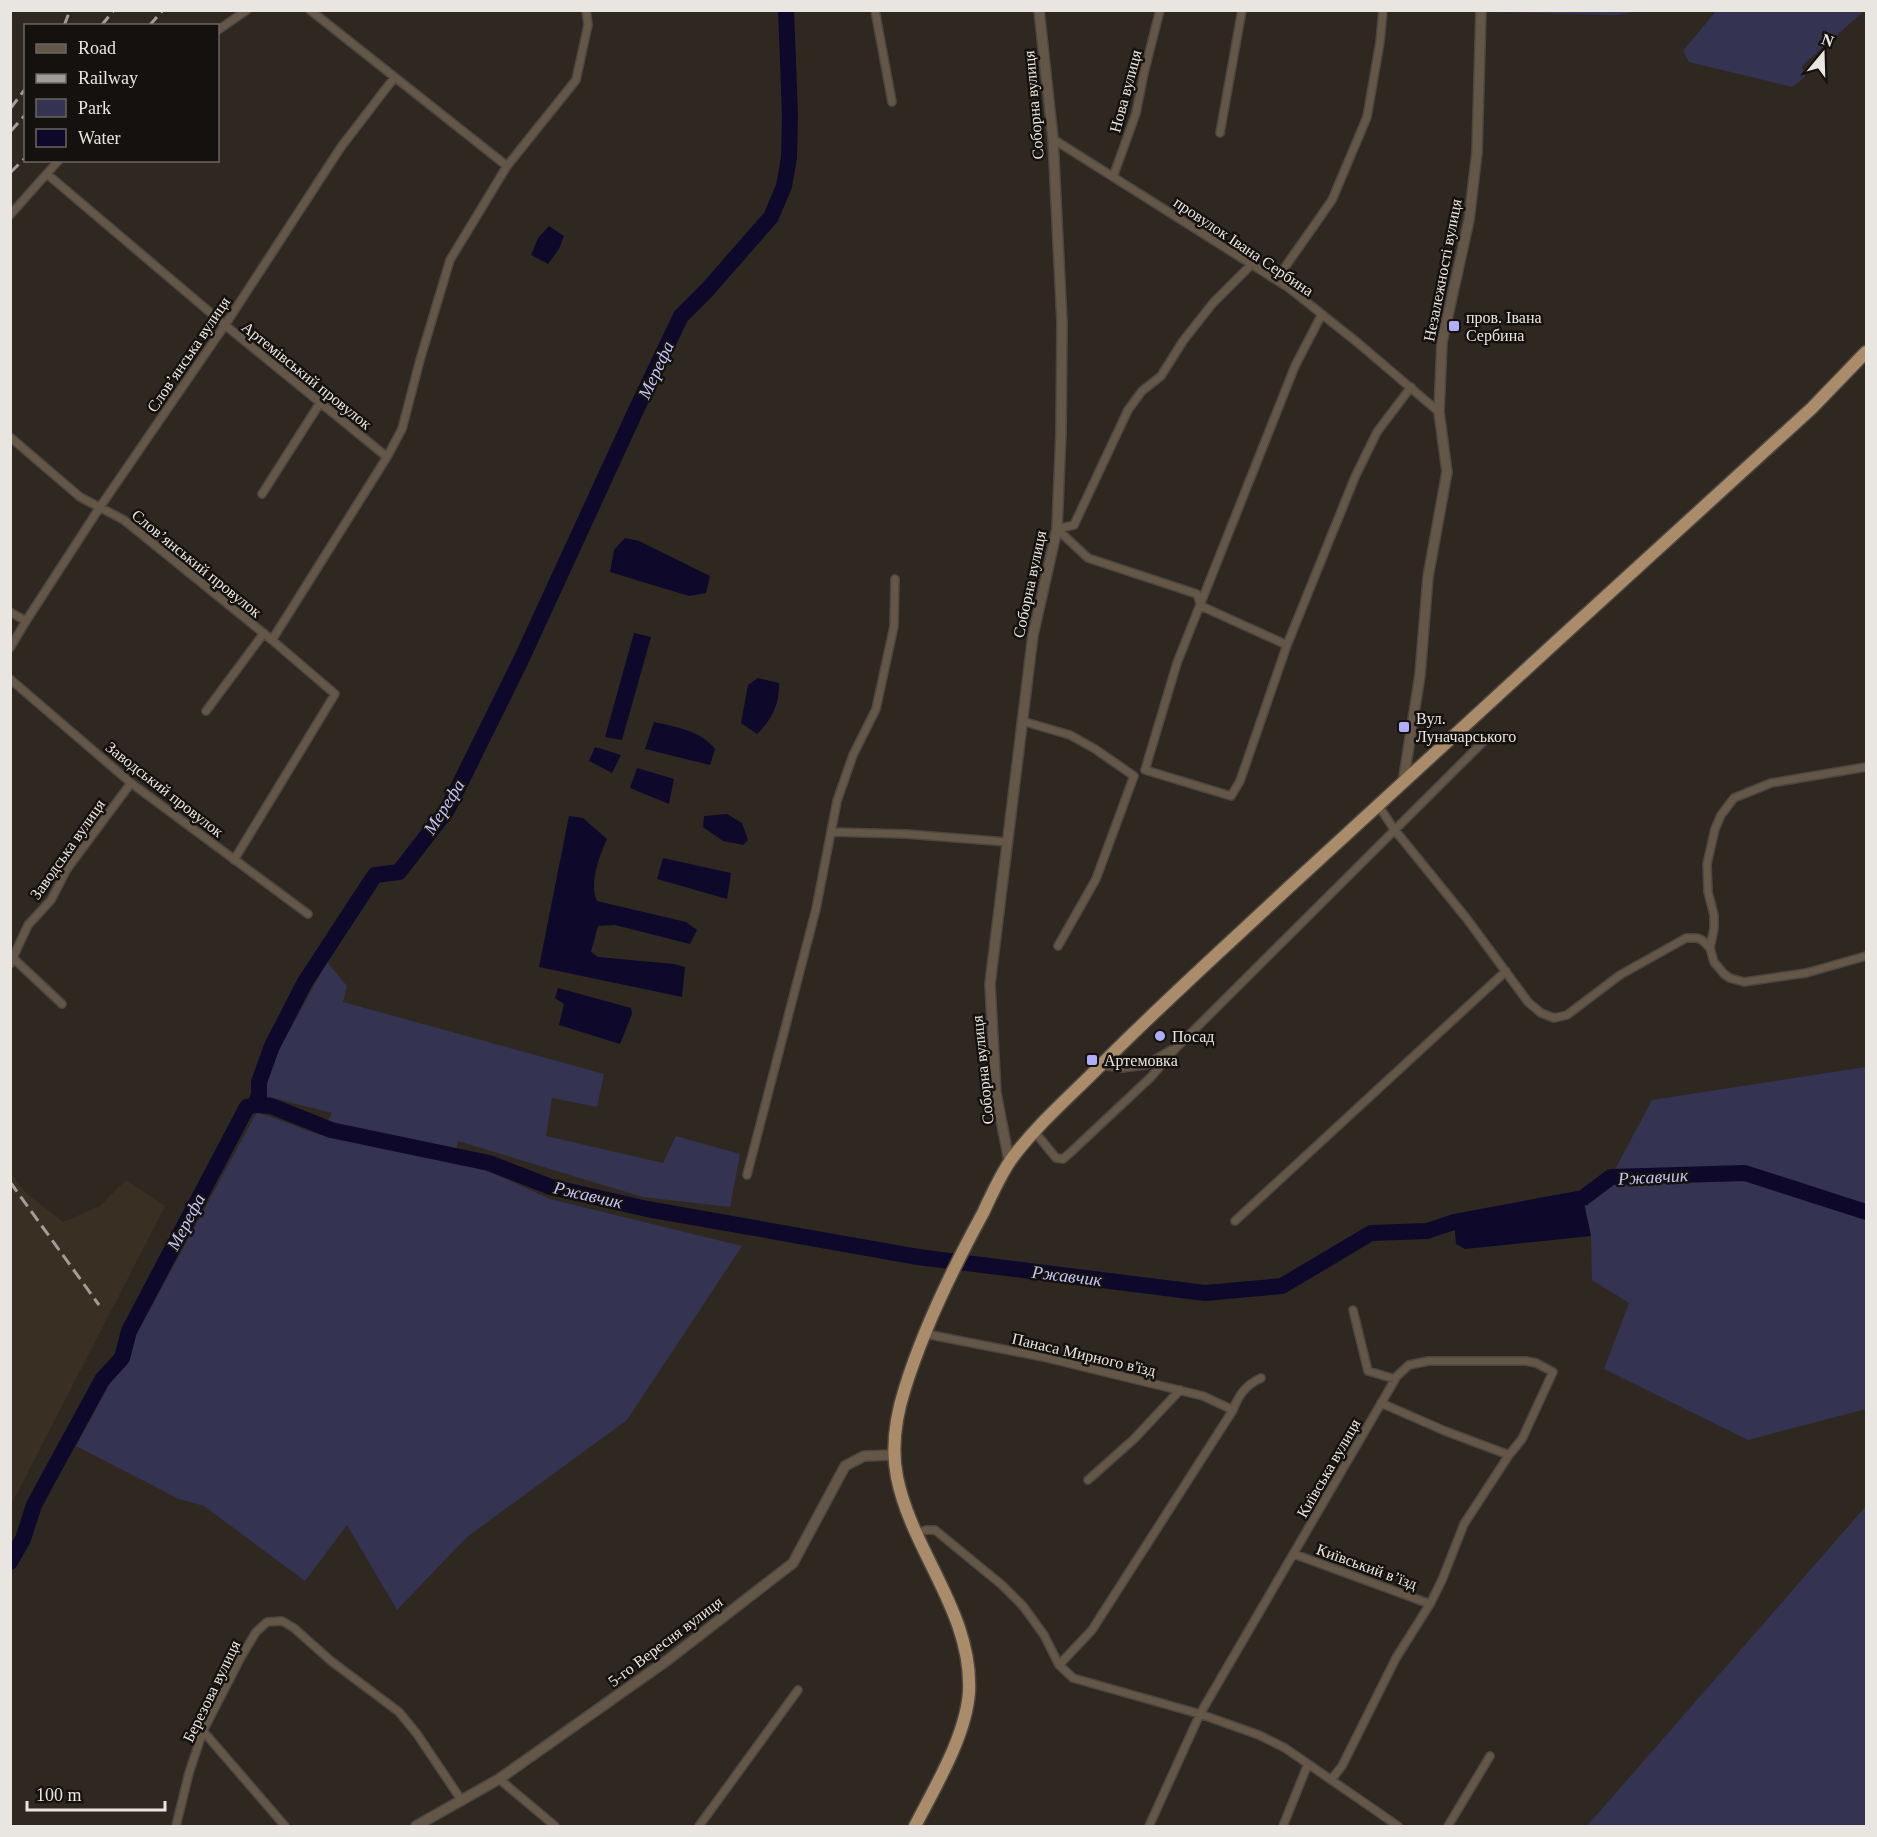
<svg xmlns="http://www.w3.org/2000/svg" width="1877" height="1837" font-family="Georgia,serif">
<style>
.built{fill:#3a2f23}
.green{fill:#343352}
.water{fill:#0e092a}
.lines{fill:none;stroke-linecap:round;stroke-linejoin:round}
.river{stroke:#0e092a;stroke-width:16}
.minor-casing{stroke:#4d4640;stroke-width:10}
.tertiary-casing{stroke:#4d4640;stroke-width:12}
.trunk-casing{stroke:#4d4640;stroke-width:15}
.minor{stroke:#645748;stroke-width:7}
.tertiary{stroke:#645748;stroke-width:9}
.trunk{stroke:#aa8b6a;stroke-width:12}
.rail{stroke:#a29d98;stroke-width:3;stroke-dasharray:12 6;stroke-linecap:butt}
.poi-dot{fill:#b0aefa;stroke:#15110e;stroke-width:2}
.labels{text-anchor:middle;stroke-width:5;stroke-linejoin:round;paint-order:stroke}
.street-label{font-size:16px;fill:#e9e5e0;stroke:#15110e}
.poi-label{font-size:16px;fill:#e9e5e0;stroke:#15110e;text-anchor:start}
.water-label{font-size:18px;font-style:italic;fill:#c4c3fa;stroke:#15110e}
</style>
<rect width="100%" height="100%" fill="#2f2821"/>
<path class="built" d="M11 1174 25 1192 63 1222 100 1206 126 1180 165 1206 11 1505Z"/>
<path class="green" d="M1489 10H1641V11L1617 15 1489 12Z
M1716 11V10L1864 11 1802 66 1805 77 1792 87 1689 62 1683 51Z
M327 962 347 986 343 1002 604 1074 597 1107 552 1098 546 1136 663 1163 676 1136 740 1154 730 1207 643 1197 458 1141 455 1156 550 1199 742 1246 627 1420 467 1537 397 1610 347 1525 305 1581 204 1506 179 1499 76 1446 257 1112 320 1135 332 1113 266 1096 263 1079Z
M1866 1067V1409L1748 1440 1604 1369 1629 1303 1592 1280 1591 1236 1583 1198 1611 1177 1652 1100Z
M1866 1506V1826H1587Z"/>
<path class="water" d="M549 226 564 236 559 249 548 264 531 255 538 238Z
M625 538 639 541 710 576 706 593 689 596 610 572 614 550Z
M634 633 651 637 622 740 605 737Z
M758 678 779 683C780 703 772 720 757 734L741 723 748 685Z
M654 722C676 727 700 730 715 749L710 765 645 749Z
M595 747 621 755 612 773 589 761Z
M637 768 674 779 669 804 630 788Z
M727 814 742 823 748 840 743 845 723 841 703 827 704 816Z
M569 816 583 818 607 839C599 856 589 884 597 901L686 922 697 930 690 944 615 925 598 926 591 952 598 957 674 964 685 967 682 997 539 967Z
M663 858 731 873 727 899 657 879Z
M558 988 631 1008 632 1014 620 1044 559 1025 564 1004 555 998Z
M1583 1198 1591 1236 1465 1249 1456 1244 1454 1222Z"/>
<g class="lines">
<path class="river" d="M255 1105 271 1106 331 1130 489 1163 551 1187 647 1209 918 1257 1205 1293 1282 1286 1371 1233 1427 1231 1454 1222 1583 1198 1611 1177 1745 1173 1866 1212
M10 1562 23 1539 34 1505 54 1468 102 1380 122 1358 129 1331 247 1107 255 1105 259 1095V1082L272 1046 305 982 375 875 399 872 447 810 521 660 637 408 681 316 708 289 771 217 784 186 789 158 790 115 786 10"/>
<defs>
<path id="minor" d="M310 10 507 166
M875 10 892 102
M218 30 247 10
M1220 133 1242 10
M1053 139 1289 288 1358 343 1439 412
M47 174 225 325 387 457
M1113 177 1136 113 1144 73 1160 10
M10 215 59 160
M1252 264 1213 303 1183 341 1161 376 1142 391 1128 410 1074 525 1057 529 1088 558 1197 594 1201 606 1287 645
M1276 280 1332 200 1367 117 1380 42 1383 10
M1322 314 1295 366 1177 663 1145 770 1231 796 1240 781 1287 645 1355 477 1377 432 1411 387
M10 437 80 497 124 520 272 640 335 694 234 860
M262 494 320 403
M10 612 26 621
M272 640 387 457 402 429 420 360 450 260 507 166 576 80 588 25 586 10
M10 648 26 621 100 507 225 325 341 147 394 78
M10 679 131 783 308 914
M206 711 264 633
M1022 721 1070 735 1095 749 1134 776 1096 879 1058 946
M1378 805 1394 829 1467 919 1528 1002 1541 1013 1554 1018 1567 1015 1620 975 1686 938H1697L1702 940 1710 948 1714 962 1724 974 1730 978 1744 982 1806 973 1866 956
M831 832 906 834 1007 842
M1710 948 1714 928V915L1708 892 1707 864 1715 829 1721 815 1734 798 1771 783 1866 767
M14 959 62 1004
M10 964 28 925 51 900 67 869 131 783
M1100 1065 1122 1068 1146 1065 1171 1050
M1034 1131 1056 1158 1063 1159 1071 1152 1151 1077 1176 1048 1487 738
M747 1175 816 909 837 801 853 755 876 709 894 626 895 579
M1235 1221 1506 971
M1353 1310 1368 1371 1395 1379
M926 1334 1043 1357 1203 1396 1233 1410
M1381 1403 1445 1431 1509 1455
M1088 1480 1134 1439 1180 1390
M916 1533 926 1530H935L1002 1585 1023 1606 1044 1635 1059 1665 1073 1678 1200 1714 1259 1735 1285 1748 1398 1826
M1294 1554 1430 1604
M1059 1665 1092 1630 1233 1410C1239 1394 1246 1385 1261 1378
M203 1731 285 1826
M499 1779 555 1826
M176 1826 189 1773 203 1731 241 1657 256 1632 267 1622 282 1621 294 1628 331 1661 399 1712 417 1734 462 1801
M699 1826 798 1690
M1149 1826 1200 1714 1397 1376 1409 1365 1428 1361H1526L1536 1363 1553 1372 1522 1439 1509 1455 1464 1524 1442 1580 1430 1604 1396 1658 1342 1766 1331 1780
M1283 1826 1308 1764
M1448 1826 1490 1756"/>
<path id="tertiary" d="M1403 783 1420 675 1428 577 1447 472 1439 412 1442 342 1469 220 1477 152 1481 10
M1009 1161 996 1093 990 984 1033 635 1057 529 1061 432 1062 323 1053 139 1039 10
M416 1826 499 1779 669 1659 793 1563 845 1466 864 1456 894 1455"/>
<path id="trunk" d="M915 1826C935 1787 966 1736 969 1692 973 1613 912 1552 897 1477 891 1447 896 1416 905 1388 924 1327 953 1268 983 1213 992 1194 1001 1173 1013 1157 1037 1125 1067 1099 1095 1071 1157 1008 1223 949 1287 889 1461 728 1637 568 1812 408L1866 352"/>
</defs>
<use href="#minor" class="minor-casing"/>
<use href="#tertiary" class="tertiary-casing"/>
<use href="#trunk" class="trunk-casing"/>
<use href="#minor" class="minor"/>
<use href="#tertiary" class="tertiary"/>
<use href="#trunk" class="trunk"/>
<path class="rail" d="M64 26 70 10
M101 26 114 10
M149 26 163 10
M10 109 26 88
M10 132 26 114
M10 173 26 157
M10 1182 99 1305"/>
</g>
<g class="poi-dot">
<rect x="1448" y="320" width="12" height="12" rx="3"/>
<rect x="1398" y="721" width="12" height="12" rx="3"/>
<circle cx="1160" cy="1036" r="6"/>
<rect x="1086" y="1054" width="12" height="12" rx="3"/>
</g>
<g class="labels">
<g class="street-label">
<text transform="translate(1125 91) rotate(-75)" y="6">Нова вулиця</text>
<text transform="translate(1033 105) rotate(-95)" y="6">Соборна вулиця</text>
<text transform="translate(1244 246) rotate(34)" y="6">провулок Івана Сербина</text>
<text transform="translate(1442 270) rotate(-79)" y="6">Незалежності вулиця</text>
<text transform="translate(188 354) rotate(-56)" y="6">Слов’янська вулиця</text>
<text transform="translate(307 375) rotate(39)" y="6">Артемівський провулок</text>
<text transform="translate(197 563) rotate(39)" y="6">Слов’янський провулок</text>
<text transform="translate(1029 584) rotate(-78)" y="6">Соборна вулиця</text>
<text transform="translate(165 789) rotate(38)" y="6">Заводський провулок</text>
<text transform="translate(67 849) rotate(-55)" y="6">Заводська вулиця</text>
<text transform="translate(982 1070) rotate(-96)" y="6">Соборна вулиця</text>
<text transform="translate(1084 1354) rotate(13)" y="6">Панаса Мирного в'їзд</text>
<text transform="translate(1328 1468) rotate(-60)" y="6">Київська вулиця</text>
<text transform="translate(1367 1566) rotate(20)" y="6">Київський в’їзд</text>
<text transform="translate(665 1641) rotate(-37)" y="6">5-го Вересня вулиця</text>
<text transform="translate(211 1691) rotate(-64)" y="6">Березова вулиця</text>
</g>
<g class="poi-label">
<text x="1466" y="323">пров. Івана<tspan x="1466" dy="18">Сербина</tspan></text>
<text x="1416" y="724">Вул.<tspan x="1416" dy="18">Луначарського</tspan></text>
<text x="1172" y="1042">Посад</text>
<text x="1104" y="1066">Артемовка</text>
</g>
<g class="water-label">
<text transform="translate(656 370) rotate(-65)" y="6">Мерефа</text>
<text transform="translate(444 807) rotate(-58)" y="6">Мерефа</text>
<text transform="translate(1653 1177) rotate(-3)" y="6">Ржавчик</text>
<text transform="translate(588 1195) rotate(13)" y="6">Ржавчик</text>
<text transform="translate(186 1222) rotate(-62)" y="6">Мерефа</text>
<text transform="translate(1067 1276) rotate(7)" y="6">Ржавчик</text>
</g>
</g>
<rect width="1877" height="1837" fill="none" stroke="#e9e5e0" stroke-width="24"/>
<rect x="24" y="24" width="195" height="138" fill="#15110e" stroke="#6a6662" stroke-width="1.5"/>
<rect x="36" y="44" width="30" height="9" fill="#645748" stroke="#6a6662" stroke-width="1.5"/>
<text x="78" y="54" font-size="18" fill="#e9e5e0">Road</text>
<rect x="36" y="74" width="30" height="9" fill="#a29d98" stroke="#6a6662" stroke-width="1.5"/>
<text x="78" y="84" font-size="18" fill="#e9e5e0">Railway</text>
<rect x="36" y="99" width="30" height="18" fill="#343352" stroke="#6a6662" stroke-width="1.5"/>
<text x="78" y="114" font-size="18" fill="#e9e5e0">Park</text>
<rect x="36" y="129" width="30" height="18" fill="#0e092a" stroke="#6a6662" stroke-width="1.5"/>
<text x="78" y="144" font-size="18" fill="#e9e5e0">Water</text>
<g transform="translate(1823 54) rotate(19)" stroke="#15110e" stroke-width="4.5" paint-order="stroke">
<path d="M0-4.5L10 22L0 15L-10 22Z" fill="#e9e5e0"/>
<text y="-9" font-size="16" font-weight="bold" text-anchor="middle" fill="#e9e5e0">N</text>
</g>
<path d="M27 1801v9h138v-9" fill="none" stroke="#e9e5e0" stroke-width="3"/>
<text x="36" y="1801" font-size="18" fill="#e9e5e0" stroke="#15110e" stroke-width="4.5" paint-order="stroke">100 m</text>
</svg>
